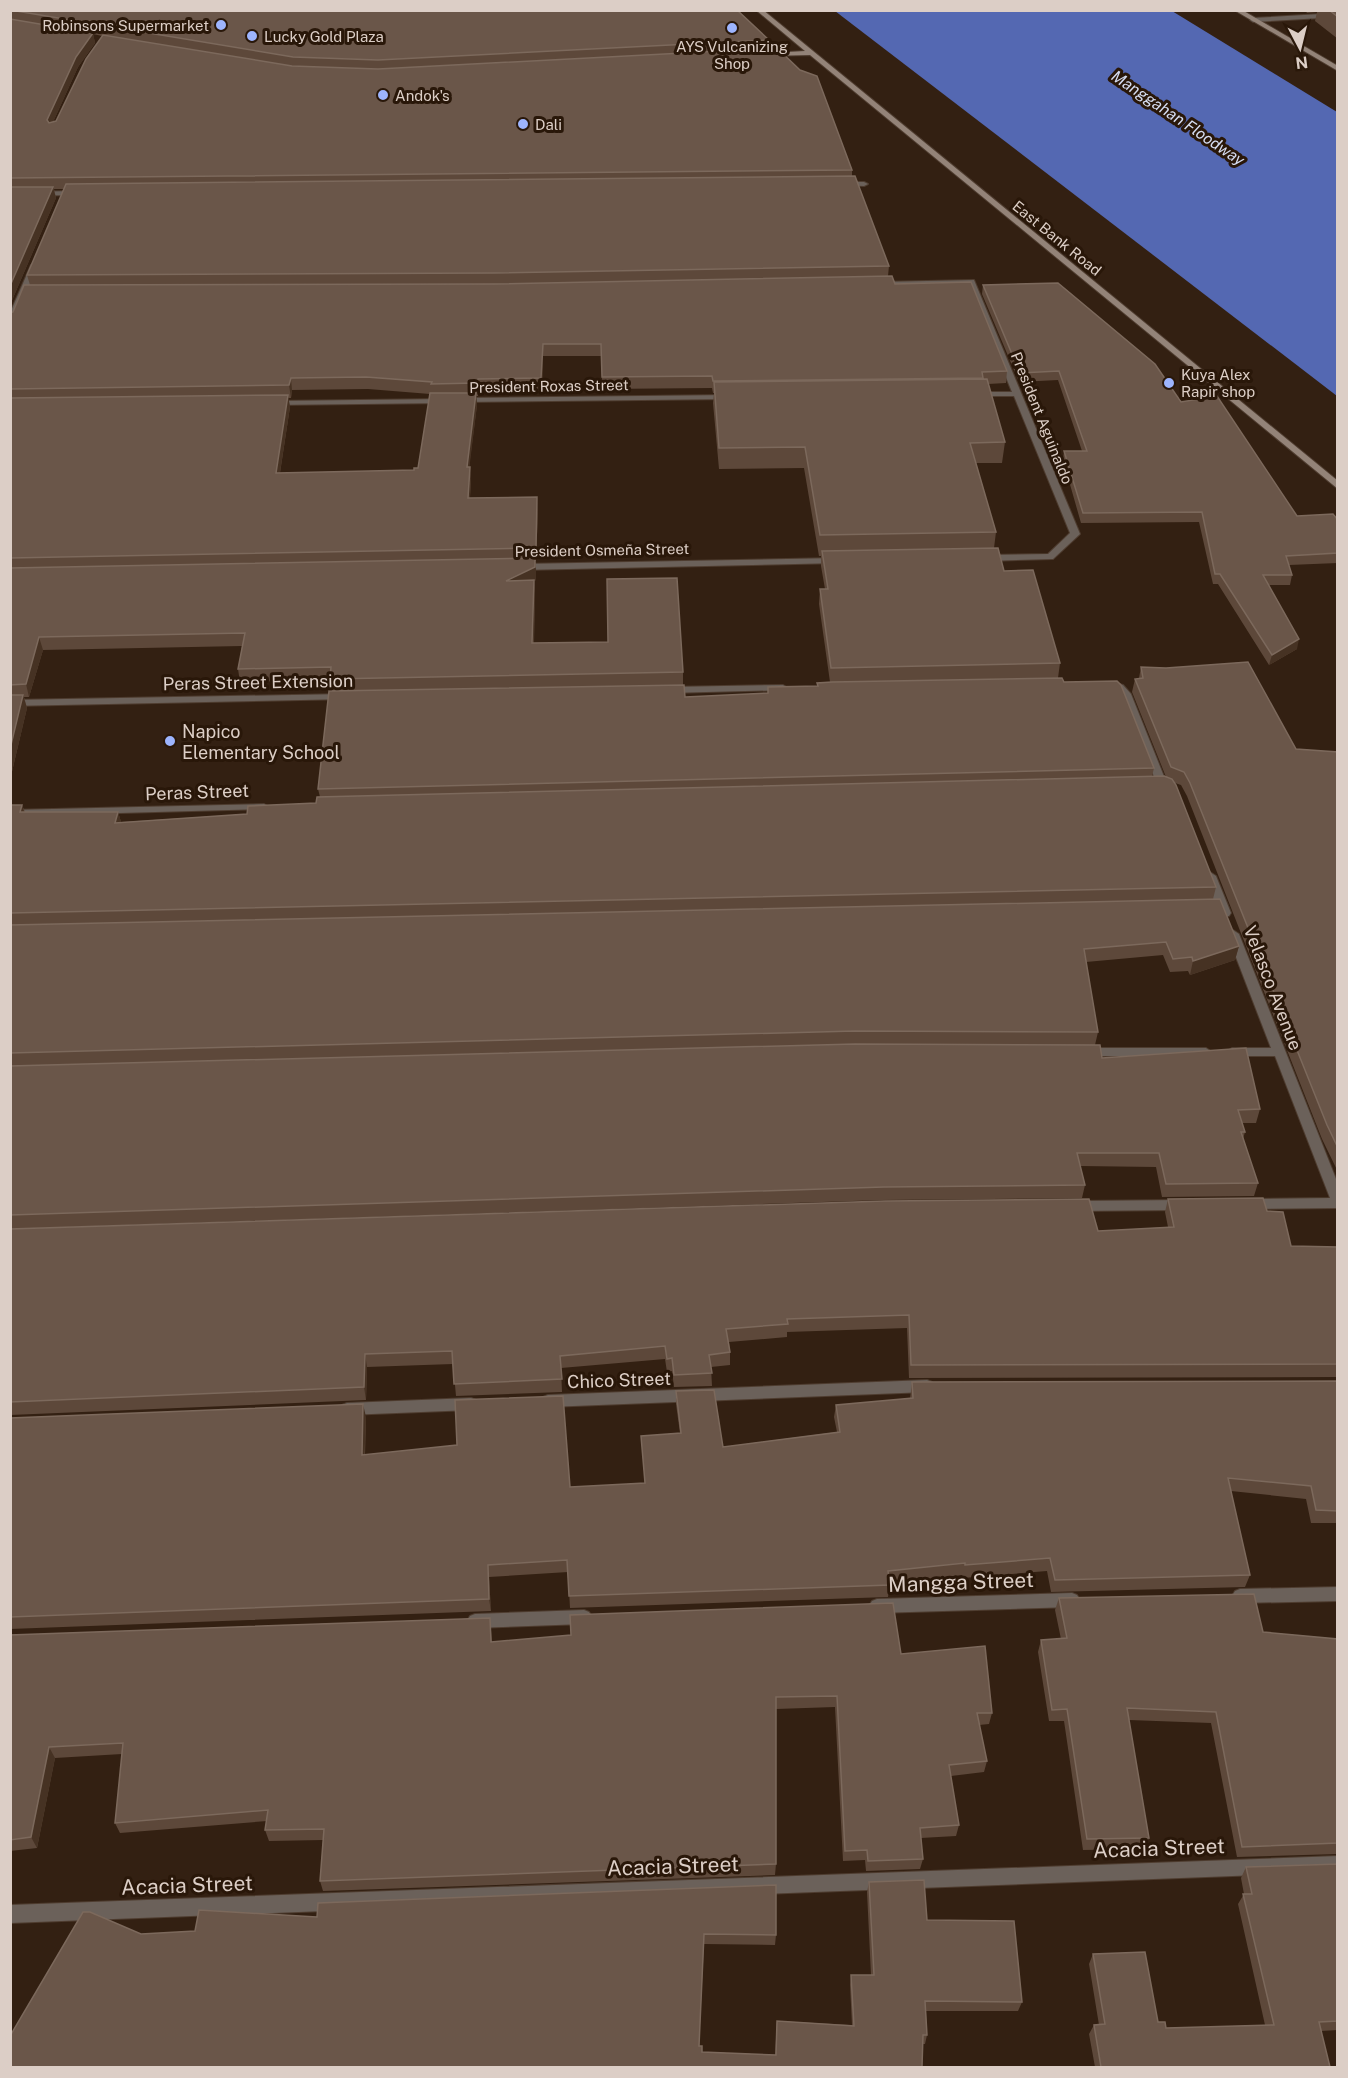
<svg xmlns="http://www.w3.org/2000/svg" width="1348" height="2078" viewBox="0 0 1348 2078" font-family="'Public Sans',sans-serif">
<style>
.water{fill:#5468b2}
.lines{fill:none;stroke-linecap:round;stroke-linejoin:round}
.street-casing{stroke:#4e3c2f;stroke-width:2}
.secondary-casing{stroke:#4e3c2f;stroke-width:2}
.street{fill:#6b615a;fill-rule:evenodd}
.secondary{fill:#938378;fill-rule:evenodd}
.wall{fill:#5d483a;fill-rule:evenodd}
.shaded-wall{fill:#463223}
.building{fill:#6a5649;stroke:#7c695c;stroke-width:1.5}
.poi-dot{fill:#9db4fd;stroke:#291709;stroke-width:2}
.labels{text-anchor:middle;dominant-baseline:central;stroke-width:6;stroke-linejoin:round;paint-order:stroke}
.far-poi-label{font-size:15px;fill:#dccec6;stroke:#291709;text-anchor:start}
.far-street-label{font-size:15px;fill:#dccec6;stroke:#291709}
.far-water-label{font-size:16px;font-style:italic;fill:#d5dcf1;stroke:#291709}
.street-label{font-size:18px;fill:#dccec6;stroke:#291709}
.poi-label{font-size:18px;fill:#dccec6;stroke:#291709;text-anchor:start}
.near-street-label{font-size:21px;fill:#dccec6;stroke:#291709}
</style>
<rect width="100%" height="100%" fill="#332012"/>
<!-- water -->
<path class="water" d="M835 11H1172L1337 112V396Z"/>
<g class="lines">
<defs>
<path id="street" d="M1338 13V17L1253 22 1250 20 1253 18Z
M843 182H864L868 184 864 186 841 185 839 184Z
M81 191 82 193 78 195 10 196V192Z
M31 265 38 267 14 323 10 325V313Z
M974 280 1080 534 1053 559 987 561 982 558 987 555 1048 554 1070 533 1014 396H975L971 394 975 392H1012L968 284 879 286 875 284 879 282Z
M729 395H732V399L462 402 458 400 462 398Z
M444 399 448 401 447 403 273 405 269 403 273 401Z
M837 558 840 559V563L522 570 517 567 522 564Z
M1112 682 1123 685 1131 694 1167 784 1166 786H1158L1157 784 1121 695 1107 685Z
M783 685 788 688 787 690 669 693 664 690 669 687Z
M345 694 350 697 349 699 10 706V700Z
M264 804 269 807 268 809 10 816V810Z
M1210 872 1216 876 1231 913 1229 916H1221L1219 913 1204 876Z
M1233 930 1239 934 1338 1184V1208L1249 1209 1244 1208 1243 1204 1244 1200 1249 1199 1330 1198 1275 1056H1232L1226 1052 1232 1048H1271L1227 934Z
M1085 1048H1206L1212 1052 1206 1056H1085L1079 1052Z
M1183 1200 1188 1201 1189 1205 1188 1209 1183 1210 1075 1211 1070 1210 1069 1206 1070 1202 1075 1201Z
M927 1380 932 1382 934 1386 932 1390 927 1392 548 1407 543 1405 541 1401 543 1397 548 1395Z
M471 1398 476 1400 478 1404 476 1408 471 1410 347 1415 342 1413 340 1409 342 1405 347 1403Z
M1338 1587V1601L1240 1603 1235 1601 1232 1596 1235 1591 1240 1589Z
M1072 1593 1077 1595 1080 1600 1077 1605 1072 1607 877 1613 872 1611 869 1606 872 1601 877 1599Z
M584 1610 589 1612 592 1617 589 1622 584 1624 475 1628 470 1626 467 1621 470 1616 475 1614Z
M1338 1856V1872L10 1923V1905Z"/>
<path id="secondary" d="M756 10H763L1338 481V489L810 55 767 56V54L769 53 805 51Z
M1234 10H1242L1338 66V71Z"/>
</defs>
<!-- street casing -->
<use href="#street" class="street-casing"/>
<!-- secondary casing -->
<use href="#secondary" class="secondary-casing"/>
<!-- street -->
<use href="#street" class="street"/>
<!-- secondary -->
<use href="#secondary" class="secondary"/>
</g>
<!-- wall -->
<path class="wall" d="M10 10 769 40 768 49 852 170V176L889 266 888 276 895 284 1007 371 1006 383 988 384 1005 442 1002 463H976L996 532 994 548 1004 571 1060 663 1058 678 1064 682 1154 768 1152 776 1166 777 1132 692 1135 679 1139 678 1141 667 1296 749 1338 752V1172L1322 1139 1187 796 1181 785 1175 783 1216 887 1213 899 1239 946 1235 960 1190 975 1188 971 1170 972 1163 955 1086 962 1098 1032 1095 1045 1102 1058 1260 1109 1256 1123H1242L1245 1132 1243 1139 1258 1183 1254 1196 1162 1197 1156 1167 1080 1166 1085 1185 1082 1198 883 1200 10 1229V805H22L25 812H118L121 822 247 814 316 803 320 797 318 789 332 691 330 680 240 682 238 669 242 646 43 650 29 697H24L27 708 10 780V313L13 312 30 285 27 275 64 189H54L56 198 10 305ZM93 34 102 36 56 121 53 122 78 67 95 43ZM543 356H602V389L712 388 713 393H714L713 403 719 469 804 468 819 556H821V566L825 589H820L819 604 830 682 817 683V686L768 687V693L685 697 683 685V672L534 643 535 593 534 581 536 580 535 561H536L538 510 470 498 471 479 469 467 477 405 476 396H478L479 391H542ZM368 389 430 394 418 468 414 470 280 473 290 407 288 398H291L292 390Z
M1305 10H1338V39L1315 21 1317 12 1307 13Z
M983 285 1181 402 1297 516 1338 520V563L1289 565 1292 575 1290 585H1269L1297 649 1269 665 1218 584H1213L1199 522 1081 523 1063 460 1064 451H1082L1058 380 1019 382 982 294Z
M1168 1199 1267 1211 1291 1246 1338 1247V1377L909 1378 907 1328 787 1332V1337L729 1342 730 1352V1365L711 1367 712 1386 674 1387 672 1371 667 1372 665 1359 561 1368 562 1392 456 1396 453 1364 367 1367 366 1400 10 1415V1229L1098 1231 1168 1227 1165 1212Z
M1338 1381V1523H1311L1306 1499 1231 1491 1250 1575 1245 1587 1051 1592 1047 1571 963 1578 962 1575 890 1583 888 1597 570 1608 568 1572 489 1577 491 1611 10 1629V1418L366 1417 365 1455 570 1487 645 1483 641 1436 680 1433 676 1404V1391L723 1447 837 1432 834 1417 836 1405 910 1399 912 1382Z
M1059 1598 1263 1632 1338 1639V1854L1237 1857 1211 1723 1129 1720 1149 1838 1144 1849 1083 1850 1064 1721H1049L1038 1652 1041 1640 1061 1639 1055 1610Z
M490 1618 492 1642 901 1654 992 1713 989 1724 979 1725 987 1761 984 1772 951 1776 959 1825 956 1836 921 1838 923 1859 920 1869 866 1871 865 1860 843 1861 835 1707 776 1709V1864L775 1875 323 1891 320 1881 323 1840 269 1841 265 1830 267 1821 120 1833 115 1823 122 1754 55 1758 37 1848 10 1851V1635Z
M1338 1864V2030L1321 2031 1330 2067H1095L1089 2034 1094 2025H1099L1089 1964 1093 1954 1158 2022 1166 2028 1265 2025 1238 1904 1244 1894 1241 1878 1246 1867Z
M869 1882 927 1920 1022 2002 1018 2011H926L927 2035 925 2044H923L922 2067H10L141 1934 195 1931 317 1917 776 1935 775 1945 704 1944 699 2046 702 2052 775 2055 777 2021 852 2025 850 1985 851 1975H871L867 1892Z"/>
<!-- shaded-wall -->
<path class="shaded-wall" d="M93 33 95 43 78 67 49 131 47 120 76 57Z
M53 187 56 198 10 305V286Z
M543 344V356L542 391 541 378Z
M291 378 292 390 291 398 289 385Z
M476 393 477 405 468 479 467 467Z
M288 395 290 407 278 485 276 473Z
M470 467 471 479 469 511 468 498Z
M537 497 538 510 536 561V548Z
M535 558 536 571V580L534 581 535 593 533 656 506 581Z
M39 637 43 650 29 697 26 684Z
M1299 639 1297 649 1269 665 1272 655Z
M23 695 27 708 10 780V749Z
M22 805 26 818 20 812Z
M118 812 122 825 115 823Z
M1239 946 1235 960 1190 975 1193 961Z
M365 1354 367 1367 366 1400 364 1387Z
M363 1404 366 1417 364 1467 362 1455Z
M488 1565 489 1577 491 1611 489 1599Z
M49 1747 55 1758 37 1848 31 1837Z"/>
<!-- building -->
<path class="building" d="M10 10H737L769 40 378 60 293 57Z
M1329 10H1338V17Z
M10 19 93 33 76 57 47 120 49 123 56 121 86 59 103 35 292 66 378 69 777 48 800 70 817 76 852 170 10 178Z
M855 176 889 266 494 273 27 275 66 184Z
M10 187H53L10 286Z
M892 276 895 284 971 282 1007 371 982 372 983 378 713 381 712 376 602 377 601 344H543L541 378 478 379 477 383 431 384 432 382 366 377 291 378 289 385 10 389V313L13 312 24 285 494 284Z
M1058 283 1155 364 1181 402 1217 396 1297 516 1333 514 1338 520V553L1286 556 1292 575H1263L1299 639 1272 655 1220 574H1215L1202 512 1083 513 1064 451H1087L1059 371 1020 373 983 285Z
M987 379 1005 442 970 443 996 532 820 535 805 447 719 448 714 382Z
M430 393H476L467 467H470L468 498 537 497 536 548 10 558V398L288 395 276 473 414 470V468H418Z
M998 548 1004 571 1033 570 1060 663 831 668 820 589H828L822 551Z
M535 558V567L506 581 534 580 532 643 608 642 607 579 677 578 683 672 330 679 331 667 238 669 245 633 39 637 26 684 10 685V568Z
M1248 662 1296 749 1338 752V1148L1327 1125 1190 783 1184 772 1171 767 1135 679 1143 678 1141 667 1166 668Z
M1062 678 1064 682 1117 681 1121 685 1154 768 318 789 329 691 684 685 685 697 768 693V687L818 686 817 683 832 682Z
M10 695H23L10 749Z
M1164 776 1172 779 1176 785 1216 887 10 913V805H22L20 812H118L115 823 247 814 248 806 316 803 317 797Z
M1220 899 1239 946 1193 961 1192 957 1173 959 1166 942 1084 949 1098 1032 855 1031 10 1053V925Z
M855 1044 1100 1045 1102 1058 1246 1048 1260 1109 1238 1110 1245 1132H1241L1258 1183 1166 1184 1159 1153H1077L1085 1185 884 1187 10 1215V1066Z
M1263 1198 1267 1211 1283 1212 1291 1246 1338 1247V1364L911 1365 909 1315 787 1319 788 1324 726 1329 730 1352 709 1355 712 1373 674 1375 672 1358 667 1359 665 1346 560 1356 562 1379 454 1384 452 1351 365 1354 364 1387 10 1402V1229L885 1201 1089 1199 1098 1231 1174 1227 1168 1199Z
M1338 1381V1511L1316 1510 1311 1486 1228 1478 1250 1575 1055 1580 1050 1558 965 1565V1563L888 1571 890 1585 569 1596 567 1560 488 1565 489 1599 10 1617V1418L363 1404 362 1455 457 1445 455 1400 563 1396 570 1487 645 1483 641 1436 681 1433 676 1391 714 1390 723 1447 840 1432 836 1405 913 1398 912 1382Z
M1254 1594 1263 1632 1338 1639V1843L1242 1847 1216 1712 1127 1708 1149 1838 1087 1839 1067 1709 1052 1710 1041 1640 1067 1638 1059 1598Z
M893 1603 901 1654 985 1646 992 1713H977L987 1761 949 1765 959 1825 920 1828 923 1859 868 1861 867 1850 845 1851 837 1696 776 1697V1864L320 1881 324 1829 265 1830 268 1810 115 1823 123 1743 49 1747 31 1837 10 1840V1635L490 1618 491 1642 571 1635 570 1615Z
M1338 1864V2021L1319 2022 1330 2067H1101L1094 2025 1105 2024 1093 1954 1145 1952 1158 2022H1165L1166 2028 1274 2025 1243 1894H1252L1246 1867Z
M924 1880 927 1920 1014 1921 1022 2002 925 2001 927 2035H923L922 2067H10V2036L83 1912H90L141 1934 195 1931 199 1910 317 1917 318 1903 776 1885V1935L704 1934 699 2046H702V2052L776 2055 777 2021 854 2026 851 1975H874L869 1882Z"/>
<!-- markers -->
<g class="poi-dot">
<circle cx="221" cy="25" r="6"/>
<circle cx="732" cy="28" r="6"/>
<circle cx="252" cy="36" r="6"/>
<circle cx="383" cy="95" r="6"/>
<circle cx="523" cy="124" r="6"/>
<circle cx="1169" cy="383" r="6"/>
<circle cx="170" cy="741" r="6"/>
</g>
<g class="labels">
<!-- far-poi labels -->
<g class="far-poi-label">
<text x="209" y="25" text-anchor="end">Robinsons Supermarket</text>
<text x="264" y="36">Lucky Gold Plaza</text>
<text x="732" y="46" text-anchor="middle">AYS Vulcanizing<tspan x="732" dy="17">Shop</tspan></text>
<text x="395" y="95">Andok's</text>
<text x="535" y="124">Dali</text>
<text x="1181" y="374">Kuya Alex<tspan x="1181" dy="17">Rapir shop</tspan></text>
</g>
<!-- far-street labels -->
<g class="far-street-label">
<text transform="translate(1057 238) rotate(39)">East Bank Road</text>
<text transform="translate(549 386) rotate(-1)">President Roxas Street</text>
<text transform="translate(1042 418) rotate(68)">President Aguinaldo</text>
<text transform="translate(602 550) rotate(-1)">President Osmeña Street</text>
</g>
<!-- far-water labels -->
<g class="far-water-label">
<text transform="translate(1178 118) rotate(34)">Manggahan Floodway</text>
</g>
<!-- street labels -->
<g class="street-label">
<text transform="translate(258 682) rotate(-1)">Peras Street Extension</text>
<text transform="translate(197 792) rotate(-2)">Peras Street</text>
<text transform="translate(1273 988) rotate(69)">Velasco Avenue</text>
<text transform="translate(619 1380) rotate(-2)">Chico Street</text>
</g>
<!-- poi labels -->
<g class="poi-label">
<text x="182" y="731">Napico<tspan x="182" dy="21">Elementary School</tspan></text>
</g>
<!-- near-street labels -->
<g class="near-street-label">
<text transform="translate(961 1582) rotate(-2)">Mangga Street</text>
<text transform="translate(1159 1848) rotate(-2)">Acacia Street</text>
<text transform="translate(673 1866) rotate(-2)">Acacia Street</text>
<text transform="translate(187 1885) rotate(-2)">Acacia Street</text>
</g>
</g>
<!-- border -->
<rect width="1348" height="2078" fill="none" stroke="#dccec6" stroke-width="24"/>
<!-- north arrow -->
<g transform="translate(1300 48) rotate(173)" stroke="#291709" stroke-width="4.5" paint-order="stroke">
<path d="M0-4.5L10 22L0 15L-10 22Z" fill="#dccec6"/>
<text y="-9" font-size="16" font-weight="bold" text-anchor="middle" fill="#dccec6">N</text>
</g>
</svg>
